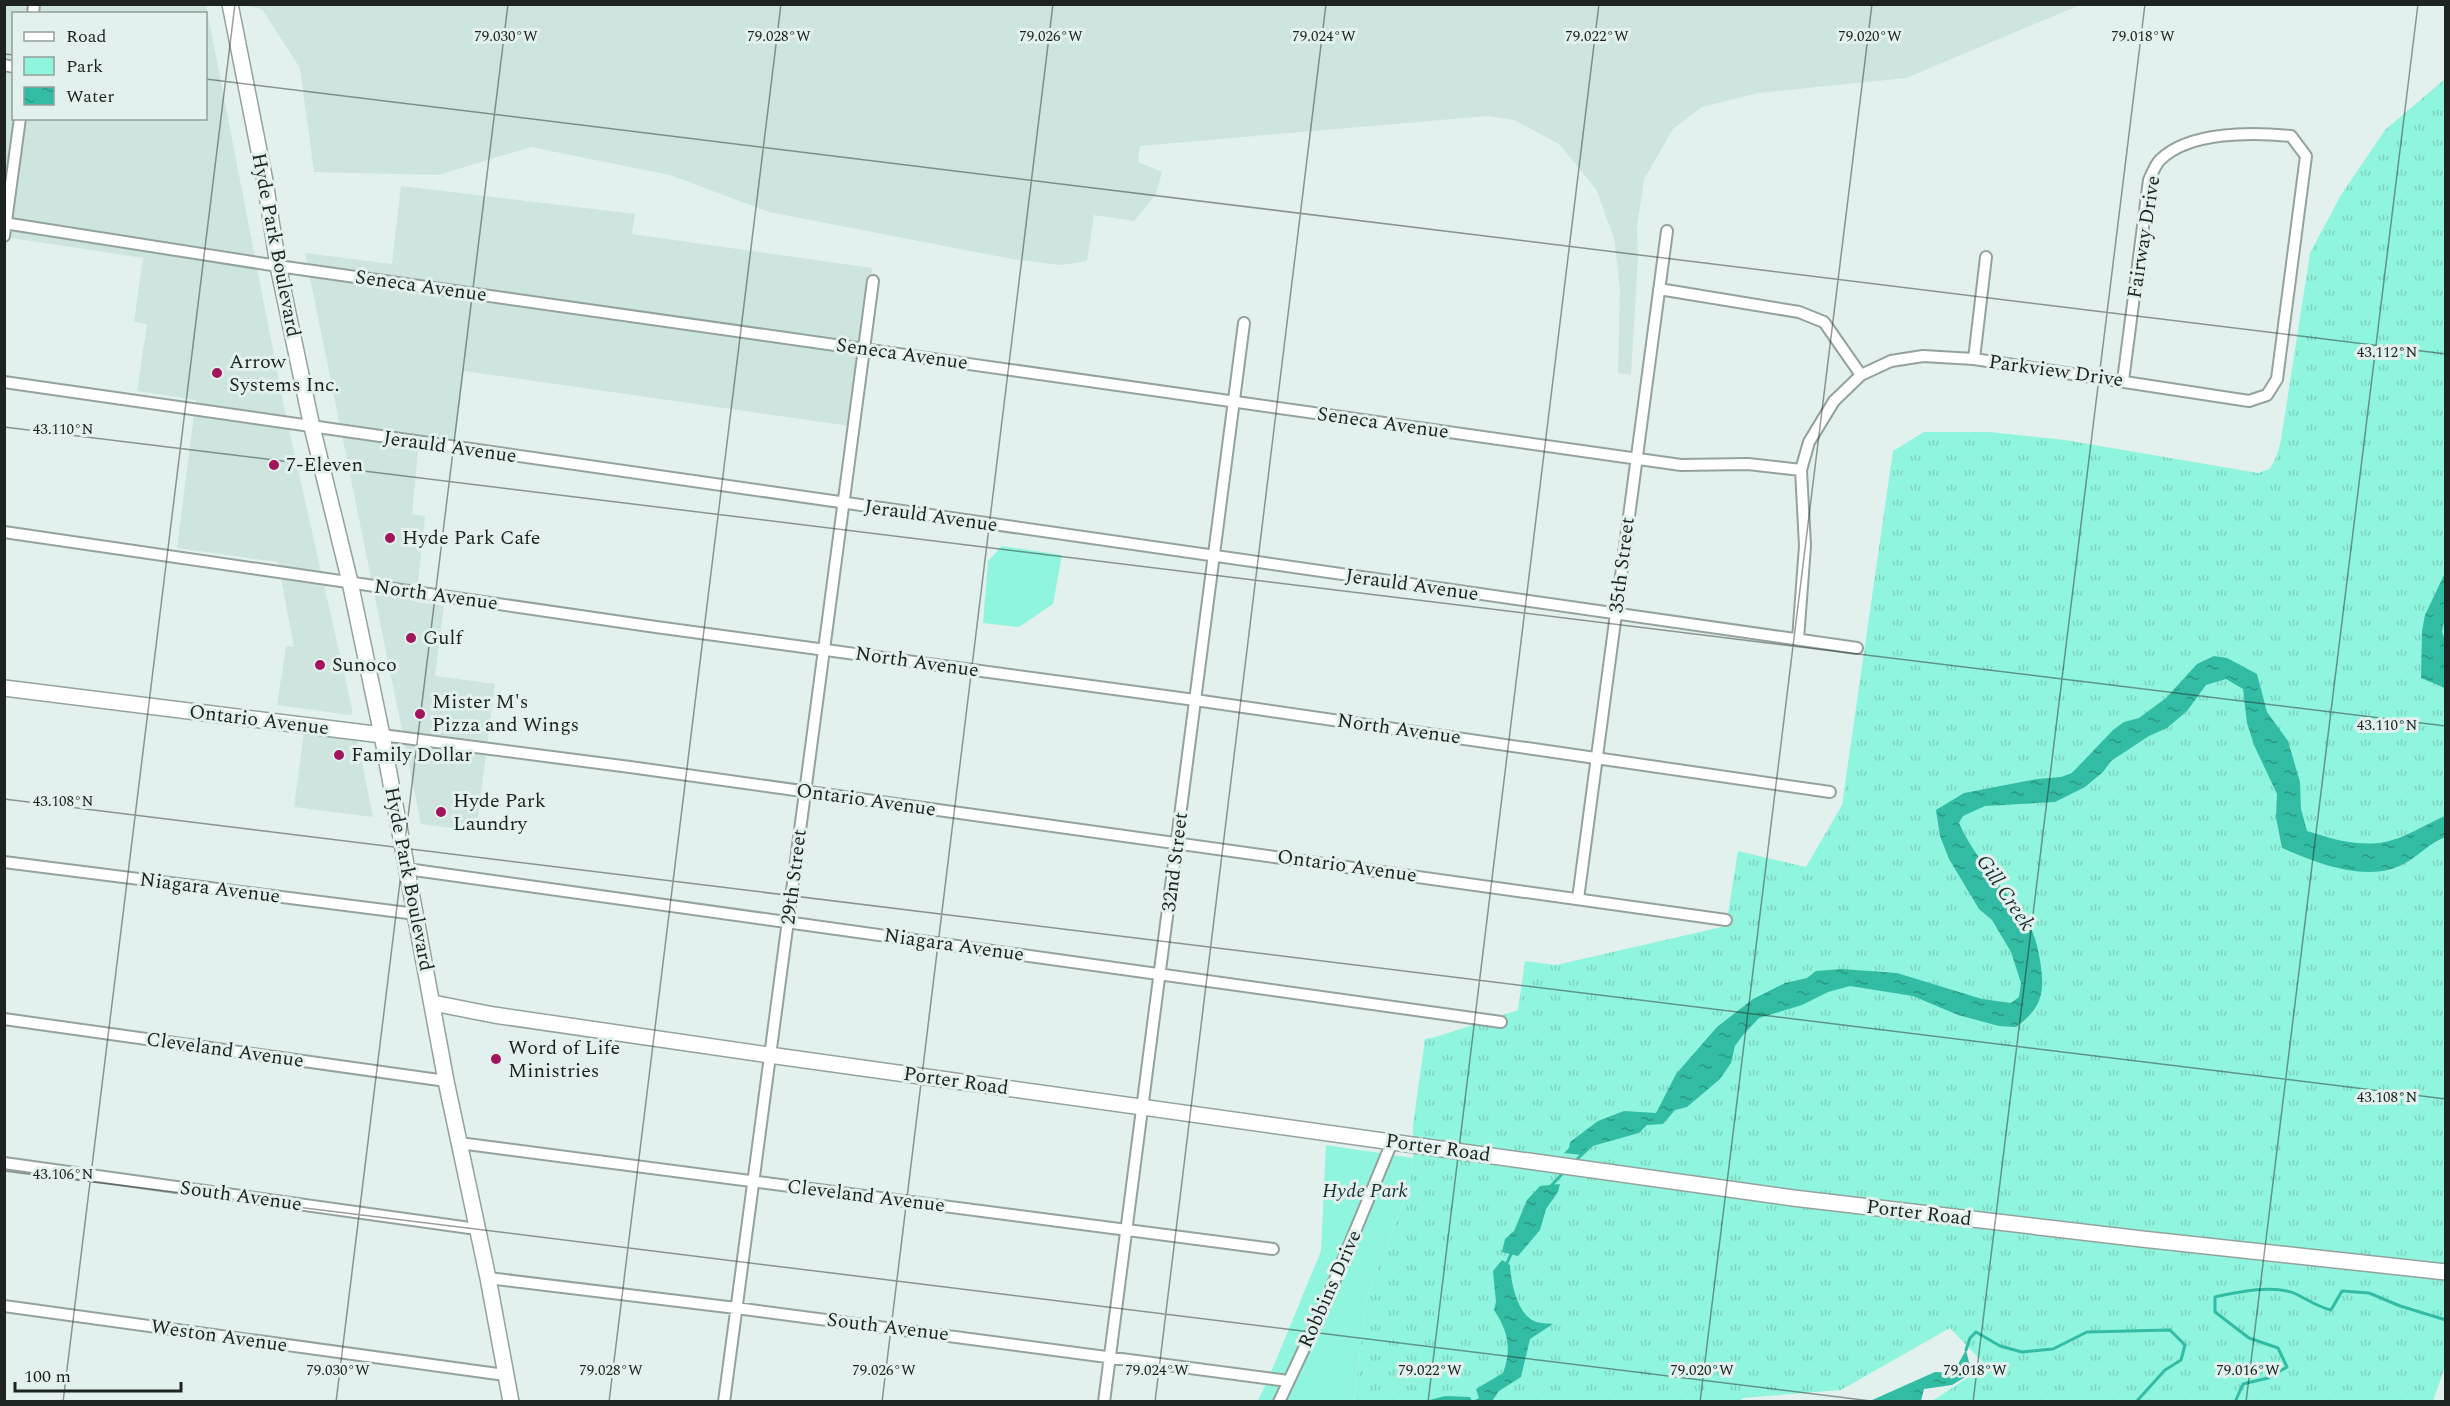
<svg xmlns="http://www.w3.org/2000/svg" width="2450" height="1406" viewBox="0 0 2450 1406" font-family="Spectral,serif">
<style>
.built{fill:#cde5de;fill-rule:evenodd}
.grass{fill:url(#grass-tufts)}
.green{fill:#90f5de}
.water{fill:url(#water-ripples)}
.lines{fill:none;stroke-linecap:round;stroke-linejoin:round}
.stream{stroke:#32bca3;stroke-width:3}
.street-casing{stroke:#94a29e;stroke-width:14}
.secondary-casing{stroke:#94a29e;stroke-width:18}
.street{stroke:#fff;stroke-width:10}
.secondary{stroke:#fff;stroke-width:15}
.ticks{fill:none;stroke:#1d2321;stroke-width:1.5;stroke-opacity:0.45}
.poi-dot{fill:#a2155c;stroke:#e2f1ed;stroke-width:2}
.labels{text-anchor:middle;dominant-baseline:central;stroke-width:6;stroke-linejoin:round;paint-order:stroke}
.street-label{font-size:20px;fill:#1d2321;stroke:#e2f1ed}
.poi-label{font-size:20px;fill:#1d2321;stroke:#e2f1ed;text-anchor:start}
.park-label{font-size:20px;font-style:italic;fill:#1b312c;stroke:#e2f1ed}
.water-label{font-size:21px;font-style:italic;fill:#1a302b;stroke:#e2f1ed}
.ticks-label{font-size:15px;text-anchor:middle;fill:#1d2321;stroke:#e2f1ed;stroke-width:6;stroke-linejoin:round;paint-order:stroke}
</style>
<defs>
<pattern id="grass-tufts" width="24" height="20" patternUnits="userSpaceOnUse" patternTransform="scale(1.5)"><rect width="24" height="20" fill="#90f5de"/><path d="M3 7l-1-3M5 7V3M7 7l1-3M15 17l-1-3M17 17v-4M19 17l1-3" fill="none" stroke="#7cd2be"/></pattern>
<pattern id="water-ripples" width="26" height="14" patternUnits="userSpaceOnUse" patternTransform="scale(1.5)"><rect width="26" height="14" fill="#32bca3"/><path d="M2 4q2-2 4 0t4 0M15 11q2-2 4 0t4 0" fill="none" stroke="#2a9884"/></pattern>
</defs>
<rect width="100%" height="100%" fill="#e2f1ed"/>
<!-- built -->
<path class="built" d="M4 5H206L285 412 353 713 350 715 277 705 286 646 294 647 278 562 177 548 196 400 137 391 147 324 134 322 143 258 5 237ZM14 14H206V118H14Z
M241 5H2080L1906 78 1758 93 1702 107 1673 129 1644 179 1637 227 1638 258 1631 375 1618 373 1620 290 1614 238 1596 189 1559 144 1514 120 1487 116 1140 146 1138 162 1162 172 1156 194 1134 221 1094 215 1087 261 1061 265 1012 259 769 212 670 175 531 147 438 175 314 172 300 68 262 9Z
M401 186 635 214 632 234 872 268 850 426 464 371 453 456 418 452 412 514 425 516 416 602 444 606 435 676 495 684 476 831 421 824 305 253 392 264Z
M304 731 357 738 373 817 294 807Z"/>
<!-- grass -->
<path class="grass" d="M2445 79 2446 1364 2433 1401H1932L1986 1366 1950 1328 1841 1390 1742 1398 1741 1402H1354L1366 1300 1409 1188 1413 1158V1125L1425 1039 1436 1037 1518 1010 1525 961 1556 965 1726 926 1738 851 1806 867 1842 805 1893 451 1924 432H1989L2065 440 2258 473 2270 469 2277 455 2281 440 2310 253 2341 195 2385 130Z"/>
<!-- green -->
<path class="green" d="M1002 546 1062 555 1053 604 1019 627 983 623 988 561Z
M1326 1145 1413 1158 1409 1188 1366 1300 1354 1401 1257 1402 1267 1382 1321 1251Z"/>
<!-- water -->
<path class="water" d="M2445 573V617L2442 632 2445 640V688L2421 678 2422 631 2425 615Z
M2214 656 2227 658 2257 674 2267 712 2288 741 2300 782 2301 809 2307 831C2332 839 2358 847 2385 842 2405 838 2426 824 2445 816V837C2427 845 2422 853 2407 862 2370 885 2317 863 2282 848L2276 817 2277 794 2254 745 2247 723 2243 689 2226 679 2206 685 2187 711 2167 728 2149 736 2111 761 2103 772 2085 787 2055 802 1985 806 1963 816 1959 823C1977 863 2009 892 2031 929 2036 938 2038 950 2040 960 2045 992 2043 1007 2016 1027L1999 1026 1958 1015 1913 996 1850 986 1828 992 1802 1005 1759 1018 1743 1035 1735 1046 1731 1063 1720 1079 1687 1107 1675 1110 1663 1124 1647 1125 1639 1133 1589 1147 1582 1155 1564 1153 1569 1148 1570 1142 1598 1121 1624 1111 1656 1113 1676 1074 1717 1027 1753 999 1785 983 1807 978 1816 971 1842 969 1897 973 1982 999 2011 1003 2019 997 2021 983 2011 952 1992 920 1979 909 1949 859 1940 836 1936 810 1964 793 2037 779 2061 777 2072 773 2113 730 2124 722 2139 718 2166 698 2197 664Z
M1560 1184 1558 1192 1546 1209 1540 1230 1518 1256 1502 1252 1505 1239 1514 1231 1527 1200 1540 1186Z
M1502 1260 1510 1265C1511 1283 1517 1313 1534 1321 1540 1324 1547 1323 1553 1324L1530 1339 1521 1377 1499 1391 1492 1401H1480L1476 1389 1503 1373C1512 1349 1508 1331 1494 1310L1496 1302 1493 1271Z
M1966 1350 1970 1366 1967 1376 1952 1385 1924 1389 1921 1401H1870L1935 1372 1953 1373Z
M1445 1396 1470 1397 1472 1401H1426Z"/>
<g class="lines">
<!-- stream -->
<path class="stream" d="M1575 1161 1592 1145
M1550 1187 1564 1172
M1506 1265 1512 1252
M1966 1350 1970 1338 1976 1332 2000 1346 2022 1352 2053 1349 2087 1332 2170 1330 2185 1345 2181 1360 2165 1370 2136 1402
M1474 1402 1481 1399
M2235 1402 2243 1384 2268 1378 2287 1367 2278 1348 2249 1338 2215 1312V1297C2238 1292 2274 1284 2296 1294 2308 1300 2318 1307 2331 1310L2342 1291 2369 1293 2400 1306 2446 1320"/>
<defs>
<path id="street" d="M33 14 34 4
M4 65 14 67
M4 223 278 266 1681 465 1748 464 1801 470
M4 236 20 118
M1659 289 1799 312 1824 322 1861 375
M1974 359 1986 257
M4 382 1857 648
M4 532 656 627 1195 700 1830 792
M1798 639 1805 546 1801 470 1809 442 1834 401 1861 375 1891 361 1923 356 1974 359 2249 401 2267 395 2277 379 2306 156 2291 136C2253 132 2189 131 2160 160 2155 165 2152 174 2149 180L2123 381
M382 735 630 767 1726 920
M4 862 416 914
M407 869 1501 1022
M1578 899 1667 231
M4 1019 446 1081
M459 1143 1273 1249
M4 1163 477 1229
M488 1278 736 1308 1288 1381
M4 1306 505 1375
M724 1402 873 281
M1104 1402 1244 323
M1279 1402 1324 1306 1392 1142"/>
<path id="secondary" d="M230 4 265 181 278 266 312 427 350 582 382 735 446 1081 488 1278 511 1402
M4 688 382 735
M433 1003 494 1015 769 1055 1793 1198 2142 1239 2446 1272"/>
</defs>
<!-- street casing -->
<use href="#street" class="street-casing"/>
<!-- secondary casing -->
<use href="#secondary" class="secondary-casing"/>
<!-- street -->
<use href="#street" class="street"/>
<!-- secondary -->
<use href="#secondary" class="secondary"/>
</g>
<!-- ticks -->
<path class="ticks" d="M4 54 14 55M206 79 2446 354M4 427 2446 726M4 799 2446 1099M4 1171 1879 1402M63 1402 235 4M336 1402 508 4M609 1402 781 4M882 1402 1053 4M1155 1402 1326 4M1428 1402 1599 4M1700 1402 1872 4M1973 1402 2145 4M2246 1402 2418 4"/>
<!-- markers -->
<g class="poi-dot">
<circle cx="217" cy="373" r="6"/>
<circle cx="274" cy="465" r="6"/>
<circle cx="390" cy="538" r="6"/>
<circle cx="411" cy="638" r="6"/>
<circle cx="320" cy="665" r="6"/>
<circle cx="420" cy="714" r="6"/>
<circle cx="339" cy="755" r="6"/>
<circle cx="441" cy="812" r="6"/>
<circle cx="496" cy="1059" r="6"/>
</g>
<g class="labels">
<!-- street labels -->
<g class="street-label">
<text transform="translate(2144 237) rotate(-81)">Fairway Drive</text>
<text transform="translate(276 245) rotate(79)">Hyde Park Boulevard</text>
<text transform="translate(421 286) rotate(8)">Seneca Avenue</text>
<text transform="translate(902 354) rotate(8)">Seneca Avenue</text>
<text transform="translate(2056 371) rotate(8)">Parkview Drive</text>
<text transform="translate(1383 423) rotate(8)">Seneca Avenue</text>
<text transform="translate(450 447) rotate(8)">Jerauld Avenue</text>
<text transform="translate(931 516) rotate(8)">Jerauld Avenue</text>
<text transform="translate(1622 565) rotate(-83)">35th Street</text>
<text transform="translate(1412 585) rotate(8)">Jerauld Avenue</text>
<text transform="translate(436 595) rotate(8)">North Avenue</text>
<text transform="translate(917 662) rotate(8)">North Avenue</text>
<text transform="translate(259 720) rotate(7)">Ontario Avenue</text>
<text transform="translate(1399 729) rotate(8)">North Avenue</text>
<text transform="translate(866 800) rotate(8)">Ontario Avenue</text>
<text transform="translate(1175 862) rotate(-83)">32nd Street</text>
<text transform="translate(1347 866) rotate(8)">Ontario Avenue</text>
<text transform="translate(794 877) rotate(-83)">29th Street</text>
<text transform="translate(409 879) rotate(79)">Hyde Park Boulevard</text>
<text transform="translate(210 888) rotate(7)">Niagara Avenue</text>
<text transform="translate(954 945) rotate(8)">Niagara Avenue</text>
<text transform="translate(225 1050) rotate(8)">Cleveland Avenue</text>
<text transform="translate(956 1081) rotate(8)">Porter Road</text>
<text transform="translate(1438 1148) rotate(8)">Porter Road</text>
<text transform="translate(241 1196) rotate(8)">South Avenue</text>
<text transform="translate(866 1196) rotate(7)">Cleveland Avenue</text>
<text transform="translate(1919 1213) rotate(7)">Porter Road</text>
<text transform="translate(1330 1289) rotate(-66)">Robbins Drive</text>
<text transform="translate(888 1327) rotate(7)">South Avenue</text>
<text transform="translate(219 1336) rotate(8)">Weston Avenue</text>
</g>
<!-- poi labels -->
<g class="poi-label">
<text x="229" y="362">Arrow<tspan x="229" dy="23">Systems Inc.</tspan></text>
<text x="286" y="465">7-Eleven</text>
<text x="402" y="538">Hyde Park Cafe</text>
<text x="423" y="638">Gulf</text>
<text x="332" y="665">Sunoco</text>
<text x="432" y="702">Mister M's<tspan x="432" dy="23">Pizza and Wings</tspan></text>
<text x="351" y="755">Family Dollar</text>
<text x="453" y="801">Hyde Park<tspan x="453" dy="23">Laundry</tspan></text>
<text x="508" y="1048">Word of Life<tspan x="508" dy="23">Ministries</tspan></text>
</g>
<!-- park labels -->
<g class="park-label">
<text x="1365" y="1191">Hyde Park</text>
</g>
<!-- water labels -->
<g class="water-label">
<text transform="translate(2005 893) rotate(56)">Gill Creek</text>
</g>
</g>
<g class="ticks-label">
<text x="506" y="41">79.030°W</text>
<text x="779" y="41">79.028°W</text>
<text x="1051" y="41">79.026°W</text>
<text x="1324" y="41">79.024°W</text>
<text x="1597" y="41">79.022°W</text>
<text x="1870" y="41">79.020°W</text>
<text x="2143" y="41">79.018°W</text>
<text x="2387" y="357">43.112°N</text>
<text x="63" y="434">43.110°N</text>
<text x="2387" y="730">43.110°N</text>
<text x="63" y="806">43.108°N</text>
<text x="2387" y="1102">43.108°N</text>
<text x="63" y="1179">43.106°N</text>
<text x="338" y="1375">79.030°W</text>
<text x="611" y="1375">79.028°W</text>
<text x="884" y="1375">79.026°W</text>
<text x="1157" y="1375">79.024°W</text>
<text x="1430" y="1375">79.022°W</text>
<text x="1702" y="1375">79.020°W</text>
<text x="1975" y="1375">79.018°W</text>
<text x="2248" y="1375">79.016°W</text>
</g>
<!-- border -->
<rect width="2450" height="1406" fill="none" stroke="#1d2321" stroke-width="12"/>
<!-- legend -->
<rect x="12" y="12" width="195" height="108" fill="#e2f1ed" stroke="#939f9b" stroke-width="1.5"/>
<rect x="24" y="32" width="30" height="9" fill="#ffffff" stroke="#939f9b" stroke-width="1.5"/>
<text x="66" y="42" font-size="18" fill="#1d2321">Road</text>
<rect x="24" y="57" width="30" height="18" fill="#90f5de" stroke="#939f9b" stroke-width="1.5"/>
<text x="66" y="72" font-size="18" fill="#1d2321">Park</text>
<rect x="24" y="87" width="30" height="18" fill="url(#water-ripples)" stroke="#939f9b" stroke-width="1.5"/>
<text x="66" y="102" font-size="18" fill="#1d2321">Water</text>
<!-- scale -->
<path d="M15 1382v9h166v-9" fill="none" stroke="#1d2321" stroke-width="3"/>
<text x="24" y="1382" font-size="18" fill="#1d2321" stroke="#e2f1ed" stroke-width="4.5" paint-order="stroke">100 m</text>
</svg>
